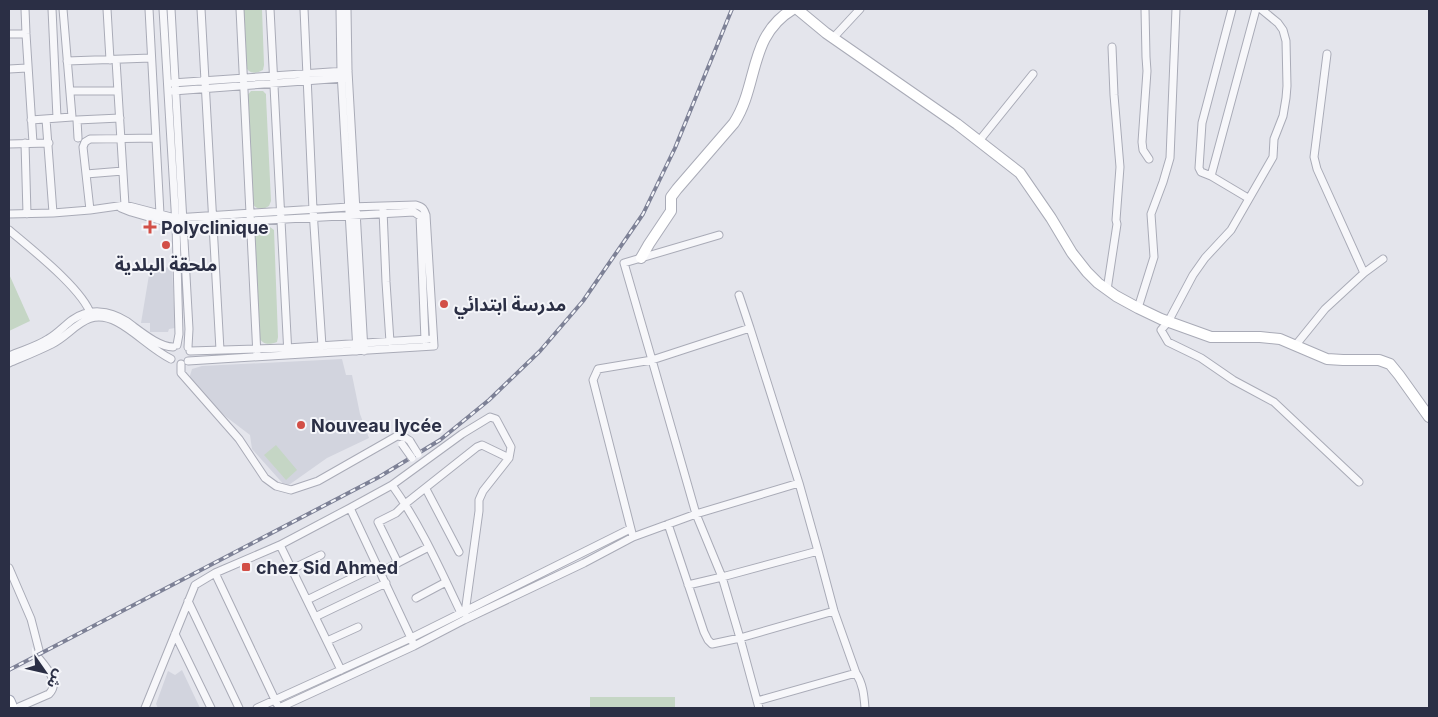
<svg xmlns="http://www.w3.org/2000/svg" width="1438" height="717" viewBox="0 0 1438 717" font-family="Inter,'Noto Sans Arabic',sans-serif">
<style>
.built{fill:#d2d4de}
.green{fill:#c5d6c5}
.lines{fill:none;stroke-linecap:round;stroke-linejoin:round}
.street-casing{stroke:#a9abb7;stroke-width:9}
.secondary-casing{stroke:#a9abb7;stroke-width:12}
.primary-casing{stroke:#a3a7b8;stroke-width:13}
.street{stroke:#f7f7fa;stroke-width:7}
.secondary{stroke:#fff;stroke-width:10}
.primary{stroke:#fff;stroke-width:11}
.rail-casing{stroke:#7d8196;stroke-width:4}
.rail{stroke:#f4f5f9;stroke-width:2;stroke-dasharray:5.5;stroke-linecap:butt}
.street-bridge-casing{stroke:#a9abb7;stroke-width:9;stroke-linecap:butt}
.street-bridge{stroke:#f7f7fa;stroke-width:7}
.poi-dot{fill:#d24f47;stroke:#f4f5f9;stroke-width:2}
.labels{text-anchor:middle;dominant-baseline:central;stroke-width:4;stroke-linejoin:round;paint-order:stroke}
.poi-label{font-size:18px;font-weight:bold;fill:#2b2f45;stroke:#f4f5f9;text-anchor:start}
</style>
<rect width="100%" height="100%" fill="#e4e5ec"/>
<!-- built -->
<path class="built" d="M172 267 175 328 169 329 168 332H150V323H141L150 269Z
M342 359 346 375H352L360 414 369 438 327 458 286 487 252 449 250 435 225 416 189 379 192 369 202 366Z
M182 670 200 708H158L156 704 168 671 175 675Z"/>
<!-- green -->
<path class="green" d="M243 9H262L264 65 263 70C256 74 248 74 246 66Z
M251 91H263L266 94V97L271 201 269 206C263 210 254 210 252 201L246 97Z
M258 227H270L274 230 278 337 277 342C270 345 262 345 259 337L254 232Z
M9 274 30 321 9 331Z
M276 445 297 470 286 480 264 455Z
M590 697H675V708H590Z"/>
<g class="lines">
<defs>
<path id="street" d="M25 9 26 34 33 143
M52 9 57 118
M107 9 110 60
M149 9 160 214
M163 9 176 225 179 334 177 345
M171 9 189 329 188 347
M201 9 220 350
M240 9 257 356
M270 9 288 355
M304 9 313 210 322 346
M340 9 341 72 357 351
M347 9 348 71 364 351
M1145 9 1146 57 1147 71 1142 142 1143 150 1149 159
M1232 9 1202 123 1199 168 1201 172 1211 176 1248 198
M1261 9 1278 23 1283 30 1286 41 1287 86 1286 98 1283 116 1274 139 1273 157 1231 230 1205 258 1193 275 1168 322 1161 330 1168 342 1201 358 1233 380 1274 402 1359 482
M9 34H26
M834 37 860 9
M1327 54 1314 157 1317 169 1364 273
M116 60 125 205
M67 61 151 58
M9 69 27 68
M172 83 345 71
M70 91H118
M173 91 344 78
M46 119 53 213
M31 120 72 117 63 9
M78 138 77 120 120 118
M156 138 90 139 85 142 83 147 90 210 125 205 175 218 349 207 416 205C423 207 424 209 426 215L434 346 188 361
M979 141 1033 74
M25 143 27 214
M9 144 49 143
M86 174 123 171
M1211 176 1256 9
M121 208 131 212 176 225 414 212 420 216 425 340
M383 210 386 282 390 342
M9 214 53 213 90 210
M9 230C30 248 83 289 91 315
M719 235 624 263 652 360 750 328 799 483
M1107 290 1117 224 1116 220 1120 167 1114 95 1112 47
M739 295 750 328
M1138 308 1154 257 1151 214 1163 182 1170 158 1176 9
M1295 346 1325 309 1364 273 1383 259
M190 351 287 348 428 339
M9 356C22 350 36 347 48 339 57 334 64 326 72 320 89 308 109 310 126 321 139 330 158 347 173 347
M9 363C23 357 38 351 52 344 74 333 86 306 117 322 136 332 151 349 171 359
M181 364V373L239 439 265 478 276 486 291 490 318 481 397 436 404 437 410 441
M799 483 818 551 722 577 696 514Z
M392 485 462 434 490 417 496 419 511 447 509 458 483 491 479 500V511L465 613
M426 489 459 552
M350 508 392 485C420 524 440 569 461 613
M668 524 704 632 708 640 712 644 740 638 834 611
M280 545 341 670
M398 563 378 522 396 513 405 504 477 447 482 445 509 458
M9 568 31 619 39 650 37 656C45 666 61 682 49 694L19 707
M292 569 321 555
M380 572 429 547
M215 573 277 704
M688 585 722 577 740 638 759 708
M416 598 446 582
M307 600 377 566
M188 601 239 708
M315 617 386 583
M175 634 211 708
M327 641 358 627
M856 673C863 684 864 695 865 708
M757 701 856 673 834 611 818 551
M145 708 195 585 215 573 280 545 350 508 411 638 414 646
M257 708 411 638 630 529
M279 708 414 646 464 620 584 563 633 537 696 514 652 360 598 369 593 380 633 537"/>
<path id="secondary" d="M797 9 826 33 957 124 1020 173 1051 218 1072 253 1087 272 1098 283 1116 296 1138 308 1161 319 1211 337H1260L1280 339 1327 359 1343 360H1379L1390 364 1399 375 1429 417
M641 258 649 244 671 211V197L677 189 734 123C759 84 748 36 793 9"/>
<path id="primary" d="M9 701 12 708"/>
</defs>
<!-- street casing -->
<use href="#street" class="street-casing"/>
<!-- secondary casing -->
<use href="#secondary" class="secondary-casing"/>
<!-- primary casing -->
<use href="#primary" class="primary-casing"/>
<!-- street -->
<use href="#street" class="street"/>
<!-- secondary -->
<use href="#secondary" class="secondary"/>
<!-- primary -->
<use href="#primary" class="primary"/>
<defs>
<path id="rail" d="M9 670 379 477 440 440 489 400 540 351 583 301 643 214 675 148 732 9"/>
</defs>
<!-- rail casing -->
<use href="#rail" class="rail-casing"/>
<!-- rail -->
<use href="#rail" class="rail"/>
<defs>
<path id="street-bridge" d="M410 441 418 454
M402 444 412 458"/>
</defs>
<!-- street-bridge casing -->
<use href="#street-bridge" class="street-bridge-casing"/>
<!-- street-bridge -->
<use href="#street-bridge" class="street-bridge"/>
</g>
<!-- markers -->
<g class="poi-dot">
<path d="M147.5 219.5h5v5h5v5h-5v5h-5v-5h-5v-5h5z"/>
<circle cx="166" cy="245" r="5"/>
<circle cx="444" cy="304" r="5"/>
<circle cx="301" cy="425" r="5"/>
<rect x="241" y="562" width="10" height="10" rx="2.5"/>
</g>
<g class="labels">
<!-- poi labels -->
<g class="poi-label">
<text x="161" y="227">Polyclinique</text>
<text x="166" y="264" text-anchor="middle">ملحقة البلدية</text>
<text x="454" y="304">مدرسة ابتدائي</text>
<text x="311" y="425">Nouveau lycée</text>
<text x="256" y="567">chez Sid Ahmed</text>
</g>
</g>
<!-- border -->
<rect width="1438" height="717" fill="none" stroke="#2b2f45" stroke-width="20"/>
<!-- north arrow -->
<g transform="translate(45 672) rotate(124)" stroke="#f4f5f9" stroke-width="4" paint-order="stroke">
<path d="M0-4L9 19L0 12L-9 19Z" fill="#2b2f45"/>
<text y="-8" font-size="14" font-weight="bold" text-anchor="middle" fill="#2b2f45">ش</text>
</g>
</svg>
